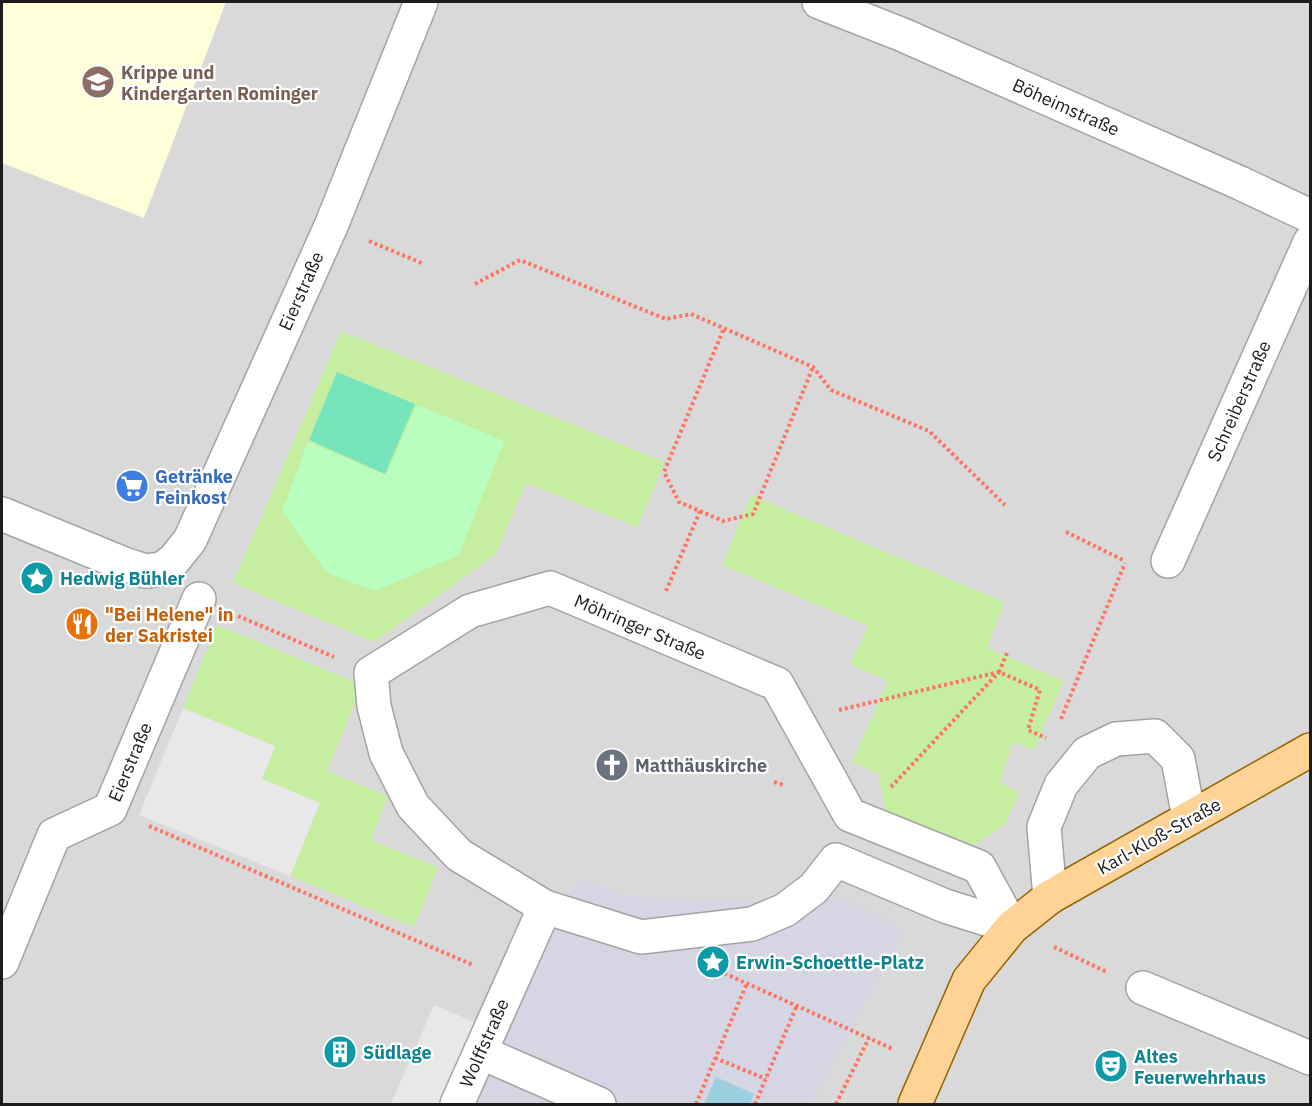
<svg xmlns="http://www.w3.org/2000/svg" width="1312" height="1106" viewBox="0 0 1312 1106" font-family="'IBM Plex Sans',sans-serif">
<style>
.residential{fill:#dad9d9}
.education{fill:#feffd9}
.grass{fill:#c6eea1}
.park{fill:#b8febf}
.pitch{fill:#77e5bc}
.parking{fill:#e8e8e8}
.plaza{fill:#d5d5e4}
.water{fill:#9cd0e1}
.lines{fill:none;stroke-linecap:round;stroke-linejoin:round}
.minor-casing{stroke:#a3a3a3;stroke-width:36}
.major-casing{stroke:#946500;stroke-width:36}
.path{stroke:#ff7461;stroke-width:4;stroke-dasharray:3 3;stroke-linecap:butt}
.minor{stroke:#fff;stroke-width:33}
.major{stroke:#ffd395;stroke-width:33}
.labels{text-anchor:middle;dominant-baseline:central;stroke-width:4.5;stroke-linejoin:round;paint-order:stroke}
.education-label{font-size:18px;font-weight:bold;fill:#785e54;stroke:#fff;text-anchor:start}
.street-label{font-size:18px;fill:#1c1c1c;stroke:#fff}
.shop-label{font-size:18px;font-weight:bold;fill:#366cbe;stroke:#fff;text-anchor:start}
.culture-label{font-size:18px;font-weight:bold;fill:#0d838f;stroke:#fff;text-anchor:start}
.food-label{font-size:18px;font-weight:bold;fill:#c56008;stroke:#fff;text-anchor:start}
.worship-label{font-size:18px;font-weight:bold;fill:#5b616d;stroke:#fff;text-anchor:start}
</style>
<rect width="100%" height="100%" fill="#efeae0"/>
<!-- residential -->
<path class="residential" d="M2 2H1310V1104H2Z"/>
<!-- education -->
<path class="education" d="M2 2H226L144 218 2 163Z"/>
<!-- grass -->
<path class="grass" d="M341 331 665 462 637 527 526 483 496 554 374 642 233 583Z
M751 495 1004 602 987 648 1064 681 1034 750 1013 742 1000 782 1019 793 1006 823 974 845 885 810 878 774 852 762 888 681 850 664 868 626 722 565Z
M217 625 362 685 327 771 388 796 371 840 438 867 414 927 290 876 319 803 262 779 275 746 183 708Z"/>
<!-- park -->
<path class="park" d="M417 405 504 441 459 555 375 591 327 573 282 511 308 442 386 475Z"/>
<!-- pitch -->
<path class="pitch" d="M337 372 415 404 385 474 309 440Z"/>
<!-- parking -->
<path class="parking" d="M183 708 275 746 262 779 320 803 290 876 139 815Z
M434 1005 505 1035 474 1104H391Z"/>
<!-- plaza -->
<path class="plaza" d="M578 878 624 895 729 902 847 899 904 929 811 1104H474Z"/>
<!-- water -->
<path class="water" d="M716 1077 754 1094 750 1104H704Z"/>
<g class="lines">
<defs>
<path id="minor" d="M819 2 903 35 1240 183 1310 216
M2 514 124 564 145 571 162 569 174 560 190 540 331 226 421 2
M1168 561 1310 242
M550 588 777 684 850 815 979 867 1012 927 945 906 836 860 814 888 785 910 752 924 641 937 545 907 459 855 413 806 386 753 374 706 371 673 470 611Z
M1050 897 1044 827 1061 785 1087 753 1116 739 1155 736 1178 759 1189 818
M2 962 54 835 110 809 199 599
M1143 988 1310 1058
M480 1052 599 1104
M457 1104 545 907"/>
<path id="major" d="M915 1104 969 980 1012 927 1050 897 1310 750"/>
</defs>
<!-- minor casing -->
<use href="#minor" class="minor-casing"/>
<!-- major casing -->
<use href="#major" class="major-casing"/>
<!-- path -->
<path class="path" d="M369 241 424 264
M475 284 520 260 666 319 691 314 813 367 831 390 929 431 1005 505
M700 511 723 521 753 514 813 367
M1066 532 1125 561
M666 591 700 511 679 502 664 472 724 328
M238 616 334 657
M1007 653 999 672 1040 690 1028 730 1046 738
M839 710 999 672
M1061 719 1125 563
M774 782 784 785
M891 787 999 672
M149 826 473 965
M1054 947 1107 972
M719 971 893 1049
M715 1058 766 1079
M696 1104 747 983
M755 1104 797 1005
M836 1104 869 1038"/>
<!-- minor -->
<use href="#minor" class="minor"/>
<!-- major -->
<use href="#major" class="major"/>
</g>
<!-- icons -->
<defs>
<symbol id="school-disc" viewBox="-11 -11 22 22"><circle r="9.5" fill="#8d6e63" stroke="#fff"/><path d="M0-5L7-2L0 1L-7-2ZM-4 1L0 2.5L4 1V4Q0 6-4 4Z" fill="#fff"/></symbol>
<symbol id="supermarket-disc" viewBox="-11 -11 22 22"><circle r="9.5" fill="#3f7fe0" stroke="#fff"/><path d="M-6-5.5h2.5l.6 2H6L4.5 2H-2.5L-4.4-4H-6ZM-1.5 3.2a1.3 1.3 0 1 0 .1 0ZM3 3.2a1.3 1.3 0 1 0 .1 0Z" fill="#fff"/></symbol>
<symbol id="sight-disc" viewBox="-11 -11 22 22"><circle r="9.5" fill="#0f9aa8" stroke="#fff"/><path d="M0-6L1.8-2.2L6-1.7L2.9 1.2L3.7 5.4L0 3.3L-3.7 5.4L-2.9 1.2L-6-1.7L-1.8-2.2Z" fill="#fff"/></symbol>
<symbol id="restaurant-disc" viewBox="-11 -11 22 22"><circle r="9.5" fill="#e8710a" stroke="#fff"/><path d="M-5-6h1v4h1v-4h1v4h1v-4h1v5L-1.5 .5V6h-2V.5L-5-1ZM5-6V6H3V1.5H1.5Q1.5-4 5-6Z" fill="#fff"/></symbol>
<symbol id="church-disc" viewBox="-11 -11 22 22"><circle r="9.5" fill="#6b7280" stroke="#fff"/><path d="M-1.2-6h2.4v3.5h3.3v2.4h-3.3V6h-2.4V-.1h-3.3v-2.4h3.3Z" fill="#fff"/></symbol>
<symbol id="building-disc" viewBox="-11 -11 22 22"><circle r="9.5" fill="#0f9aa8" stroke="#fff"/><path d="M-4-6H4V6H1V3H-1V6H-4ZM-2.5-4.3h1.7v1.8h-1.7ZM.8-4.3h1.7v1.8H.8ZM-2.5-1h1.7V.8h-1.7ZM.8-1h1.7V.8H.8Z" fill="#fff"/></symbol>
<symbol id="theatre-disc" viewBox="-11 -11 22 22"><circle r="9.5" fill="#0f9aa8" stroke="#fff"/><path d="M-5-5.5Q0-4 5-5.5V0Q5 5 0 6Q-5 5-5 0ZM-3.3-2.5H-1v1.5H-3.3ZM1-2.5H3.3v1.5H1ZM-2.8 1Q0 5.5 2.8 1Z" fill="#fff"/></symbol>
</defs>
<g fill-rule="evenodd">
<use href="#school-disc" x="79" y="63" width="38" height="38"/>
<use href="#supermarket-disc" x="113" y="467" width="38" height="38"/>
<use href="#sight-disc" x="18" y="559" width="38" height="38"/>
<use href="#restaurant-disc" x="63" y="605" width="38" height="38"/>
<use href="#church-disc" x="593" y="746" width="38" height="38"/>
<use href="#sight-disc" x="694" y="943" width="38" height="38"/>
<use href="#building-disc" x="321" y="1033" width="38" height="38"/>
<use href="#theatre-disc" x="1092" y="1047" width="38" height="38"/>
</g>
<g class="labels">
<!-- education labels -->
<g class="education-label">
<text x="121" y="72">Krippe und<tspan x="121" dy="21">Kindergarten Rominger</tspan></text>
</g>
<!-- street labels -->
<g class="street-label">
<text transform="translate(1066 107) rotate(24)">Böheimstraße</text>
<text transform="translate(301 291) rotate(-66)">Eierstraße</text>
<text transform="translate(1239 401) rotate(-66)">Schreiberstraße</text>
<text transform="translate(640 627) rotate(23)">Möhringer Straße</text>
<text transform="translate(130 762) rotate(-67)">Eierstraße</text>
<text transform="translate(1159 836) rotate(-29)">Karl-Kloß-Straße</text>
<text transform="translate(484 1043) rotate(-66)">Wolffstraße</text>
</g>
<!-- shop labels -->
<g class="shop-label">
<text x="155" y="476">Getränke<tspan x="155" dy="21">Feinkost</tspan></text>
</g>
<!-- culture labels -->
<g class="culture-label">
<text x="60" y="578">Hedwig Bühler</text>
<text x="736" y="962">Erwin-Schoettle-Platz</text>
<text x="363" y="1052">Südlage</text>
<text x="1134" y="1056">Altes<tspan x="1134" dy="21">Feuerwehrhaus</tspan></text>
</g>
<!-- food labels -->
<g class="food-label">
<text x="105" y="614">"Bei Helene" in<tspan x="105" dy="21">der Sakristei</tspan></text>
</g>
<!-- worship labels -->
<g class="worship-label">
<text x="635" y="765">Matthäuskirche</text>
</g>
</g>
<!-- border -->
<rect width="1312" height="1106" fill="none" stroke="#1c1c1c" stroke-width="6"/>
</svg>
